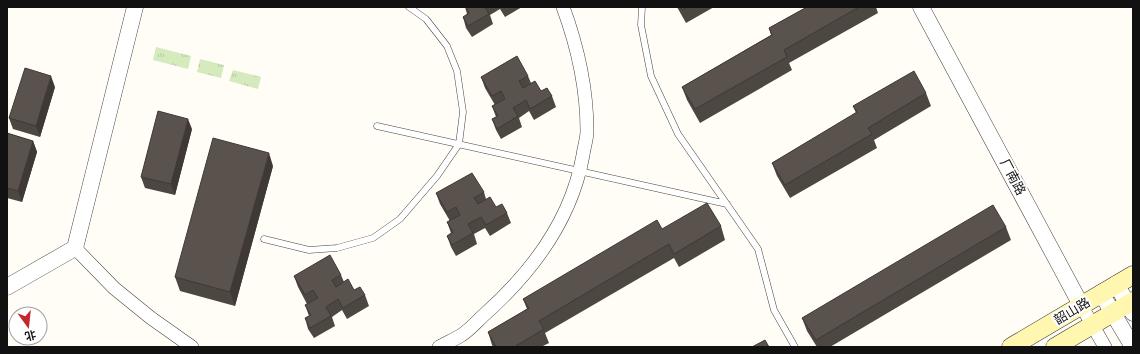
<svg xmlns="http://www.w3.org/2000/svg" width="1140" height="354" viewBox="0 0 1140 354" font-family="Merriweather,'Noto Sans SC',serif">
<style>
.grass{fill:url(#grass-tufts)}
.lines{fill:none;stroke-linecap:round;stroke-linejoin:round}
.service-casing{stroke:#444;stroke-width:7}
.minor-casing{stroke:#444;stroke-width:14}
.tertiary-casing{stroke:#444;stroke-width:17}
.secondary-casing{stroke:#333;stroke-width:19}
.service{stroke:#fff;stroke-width:6}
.minor{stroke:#fff;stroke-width:13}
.tertiary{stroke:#fff;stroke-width:16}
.secondary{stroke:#fff6b0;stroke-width:18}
.wall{fill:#4d4742}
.shaded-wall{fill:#3f3936}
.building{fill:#5a524d;stroke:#3f3936}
.labels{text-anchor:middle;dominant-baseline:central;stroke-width:4;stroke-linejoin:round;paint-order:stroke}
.street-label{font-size:13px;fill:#111;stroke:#fff}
</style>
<defs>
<pattern id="grass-tufts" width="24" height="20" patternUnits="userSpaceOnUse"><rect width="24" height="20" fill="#d5ebbd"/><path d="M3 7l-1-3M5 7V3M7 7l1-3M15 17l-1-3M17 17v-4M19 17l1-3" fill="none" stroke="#b6c8a1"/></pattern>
</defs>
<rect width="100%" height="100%" fill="#fffdf5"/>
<!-- grass -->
<path class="grass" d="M156 47 191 56 188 69 153 60Z
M200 59 224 65 221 78 197 72Z
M233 70 261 77 258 89 229 81Z"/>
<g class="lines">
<defs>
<path id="service" d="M642 7 641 25 651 76 678 134 758 249 774 310 795 347
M377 126 727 204
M264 239 309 250 337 248 373 238 400 219 437 176 459 144 463 112 457 71 447 46 426 19 409 7"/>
<path id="minor" d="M75 248 114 288 151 318 192 347
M1081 305 1105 347
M439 347C446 343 453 340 460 336 469 331 477 321 485 314 532 272 572 218 583 155 584 147 587 139 587 131 587 90 577 45 563 7"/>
<path id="tertiary" d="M921 7 1081 305
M1116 284 1133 313
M7 287 75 248 135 7
M1101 293 1133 347"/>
<path id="secondary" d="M1011 347 1133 275
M1055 347 1133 301"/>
</defs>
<!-- service casing -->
<use href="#service" class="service-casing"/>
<!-- minor casing -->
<use href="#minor" class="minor-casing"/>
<!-- tertiary casing -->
<use href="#tertiary" class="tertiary-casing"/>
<!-- secondary casing -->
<use href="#secondary" class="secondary-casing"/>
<!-- service -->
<use href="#service" class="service"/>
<!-- minor -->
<use href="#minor" class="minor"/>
<!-- tertiary -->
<use href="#tertiary" class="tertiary"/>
<!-- secondary -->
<use href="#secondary" class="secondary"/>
</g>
<!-- wall -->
<path class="wall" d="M465 7H522L505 17 500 9 490 15 493 24 472 37 466 28 463 17 467 14Z
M677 7H714L686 23Z
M807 7H876L878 13 789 63 792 70 700 123 687 100 682 87 771 35 769 28Z
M528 76 531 83 541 91 552 96 556 107 534 120 529 111 519 118 522 127 501 139 496 130 492 119 496 117 492 106 495 105 485 88 481 77Z
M55 87 40 137 13 129 9 118Z
M926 93 931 106 874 140 877 148 790 198 777 176 772 163 856 113 853 106Z
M192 129 175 195 145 188 141 177Z
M7 133 33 141 37 152 22 202 7 198Z
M273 166 235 306 180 291 175 277Z
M484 192 486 199 496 207 507 213 511 223 490 236 485 228 474 234 477 244 456 256 451 247 447 236 451 233 447 222 450 221 440 204 436 193Z
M721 226 725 240 679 267 674 258 545 333 549 343 541 347H493L492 345 488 332 527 309 523 299 662 229Z
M1006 227 1011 240 830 347H817L807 331 802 318Z
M341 275 344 282 354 290 365 295 369 306 347 319 342 310 332 317 335 326 314 338 308 329 305 318 309 316 305 305 307 304 298 287 294 276Z"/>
<!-- shaded-wall -->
<path class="shaded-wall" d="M51 76 55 87 40 137 36 126Z
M188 119 192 129 175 195 171 184Z
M33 141 37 152 22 202 18 191Z
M269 153 273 166 235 306 230 292Z"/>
<!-- building -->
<path class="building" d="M466 7H485L489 14 468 26 463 17 469 13Z
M680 7H687L682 10Z
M807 7H859L784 50 787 57 695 109 682 87 772 35 769 28Z
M517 56 528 76 519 81 523 88 535 81 541 91 547 88 552 96 530 109 526 100 513 108 518 116 497 129 492 119 498 116 492 106 505 99 501 91 492 96 481 77Z
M25 68 51 76 36 126 9 118Z
M914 71 926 93 868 128 872 134 785 185 772 163 857 112 853 106Z
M158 111 188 119 171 184 141 177Z
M7 133 33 141 18 191 7 188Z
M213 138 269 153 230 292 175 277Z
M472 173 484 192 474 198 478 204 490 197 496 207 502 204 507 213 486 225 481 217 468 224 473 233 452 245 447 236 453 232 447 222 460 215 456 207 447 212 436 193Z
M707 203 721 226 674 254 669 244 539 321 544 329 514 347H496L488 332 529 308 523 299 657 220 662 229Z
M993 205 1006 227 816 340 802 318Z
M330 255 341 275 332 280 336 287 348 279 354 290 360 287 365 295 343 308 338 299 326 307 331 316 310 328 305 318 311 315 305 305 318 298 313 290 305 295 294 276Z
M765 340 769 347H752Z"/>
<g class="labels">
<!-- street labels -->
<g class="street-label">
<text transform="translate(1013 177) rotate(62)">厂南路</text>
<text transform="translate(1072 311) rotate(-31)">韶山路</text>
</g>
</g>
<!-- border -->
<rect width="1140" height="354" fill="none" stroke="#111111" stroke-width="16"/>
<!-- north arrow -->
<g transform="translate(28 326) rotate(165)"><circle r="19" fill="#ffffff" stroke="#a0a0a0"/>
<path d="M0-3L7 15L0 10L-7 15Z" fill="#c4262e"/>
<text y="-6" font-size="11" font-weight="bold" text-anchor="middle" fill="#111111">北</text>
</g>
</svg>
